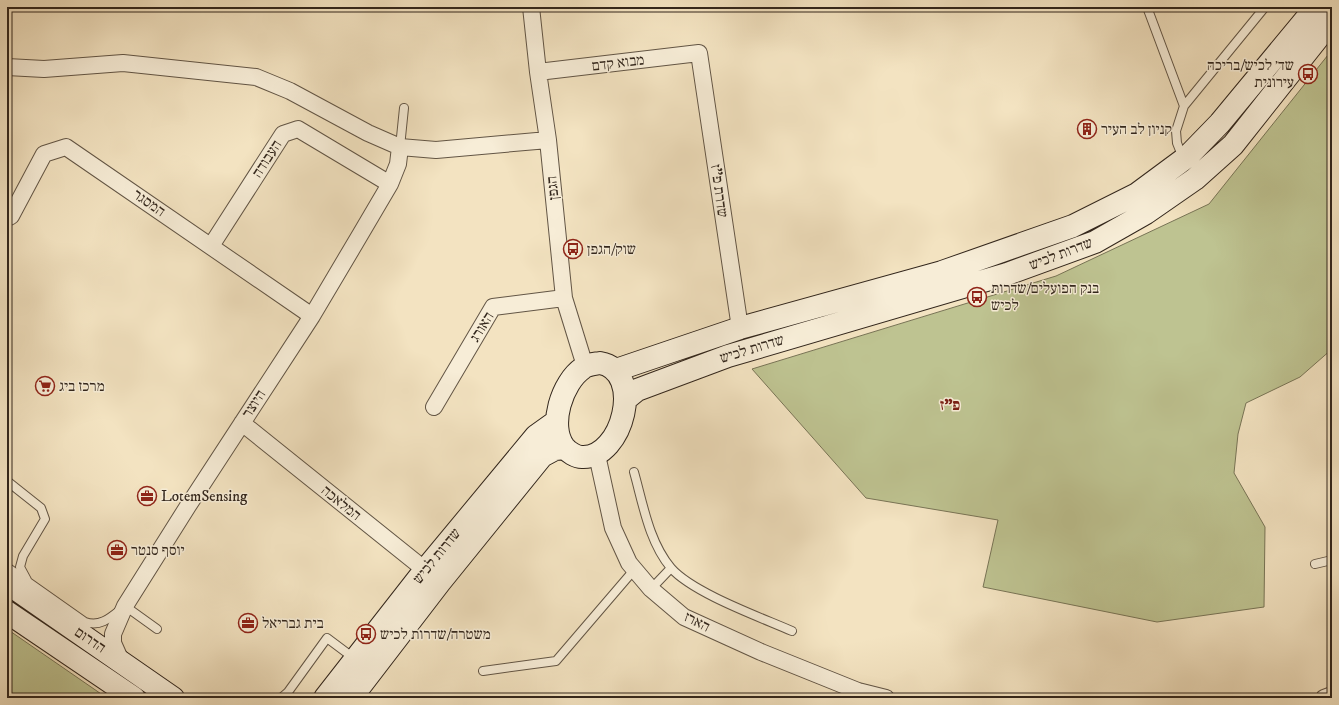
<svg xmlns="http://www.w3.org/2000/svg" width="1339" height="705" viewBox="0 0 1339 705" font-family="'IM FELL DW Pica','Frank Ruhl Libre',serif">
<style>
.green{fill:#bec391;stroke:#787456}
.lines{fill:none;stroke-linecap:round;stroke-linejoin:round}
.service-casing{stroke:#625545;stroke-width:10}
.minor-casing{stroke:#625545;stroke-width:18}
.secondary-casing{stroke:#32261c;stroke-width:24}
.service{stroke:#f7edd7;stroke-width:8}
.minor{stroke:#f7edd7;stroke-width:16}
.secondary{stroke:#f7edd7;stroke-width:22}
.labels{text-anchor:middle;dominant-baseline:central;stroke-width:3;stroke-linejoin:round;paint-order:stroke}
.street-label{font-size:15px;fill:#32261c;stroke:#f7edd7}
.poi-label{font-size:15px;fill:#32261c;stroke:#f7edd7;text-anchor:start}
.neighbourhood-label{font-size:16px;font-weight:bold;fill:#7a1f14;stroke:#f7edd7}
</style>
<rect width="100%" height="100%" fill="#f3e3c1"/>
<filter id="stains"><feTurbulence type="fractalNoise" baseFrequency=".005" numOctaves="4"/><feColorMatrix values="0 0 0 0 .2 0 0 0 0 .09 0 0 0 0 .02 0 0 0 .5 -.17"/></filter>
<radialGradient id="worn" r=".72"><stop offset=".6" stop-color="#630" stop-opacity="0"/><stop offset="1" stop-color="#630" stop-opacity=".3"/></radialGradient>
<!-- green -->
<path class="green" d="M1332 50V349L1300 377 1246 403 1238 434 1234 473 1265 527 1264 607 1157 622 983 587 998 520 866 498 752 369 1056 276 1209 204Z
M7 629 107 698H7Z"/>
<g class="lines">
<defs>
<path id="service" d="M1147 7 1184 106
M400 147 404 108
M1183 158 1177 143 1176 131 1184 106 1265 7
M634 472C643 504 649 542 671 568 693 593 760 617 792 631
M7 481 41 508 45 519 23 556 20 567 27 580
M1315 564 1332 560
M7 567 85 622C102 628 113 615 125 606L157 629
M651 589 671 568
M483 671 556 661 634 570
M281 698 288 692 327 638 355 659"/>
<path id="minor" d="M531 7 538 72 548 140 564 298 585 366
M7 67 44 69 123 63 256 77 290 91 368 133 400 147 436 150 548 140
M538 72 699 53 740 328
M7 218 11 216 44 154 66 147 312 316
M211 246 283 134 298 129 390 184
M434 407 493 307 564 298
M242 423 434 577
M597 455 613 528 629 563 651 589 684 617 761 652 858 691 886 698
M121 661 113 643V634L125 606 188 506 312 316 360 235 390 184 398 164 400 147
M1324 698 1332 695"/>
<path id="secondary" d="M600 363C645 371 623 459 582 457 576 457 568 452 564 447 548 426 562 382 583 368 588 364 594 364 600 363Z
M616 370 740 328 942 272 1073 226 1137 194 1187 157 1220 123 1316 7
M626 399 637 390 728 356 1007 274 1095 242 1146 213 1195 179 1233 145 1332 20
M7 583 173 698
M7 612 134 698
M325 698 425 570 536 436 557 421
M351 698 440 582 542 456 555 449 565 448"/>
</defs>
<!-- service casing -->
<use href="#service" class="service-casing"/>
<!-- minor casing -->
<use href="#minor" class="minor-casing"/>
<!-- secondary casing -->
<use href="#secondary" class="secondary-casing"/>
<!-- service -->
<use href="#service" class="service"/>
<!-- minor -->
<use href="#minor" class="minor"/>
<!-- secondary -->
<use href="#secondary" class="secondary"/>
</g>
<!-- icons -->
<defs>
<symbol id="bus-ring" viewBox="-11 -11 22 22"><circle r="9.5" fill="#f7edd7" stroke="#8f2418" stroke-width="1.5"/><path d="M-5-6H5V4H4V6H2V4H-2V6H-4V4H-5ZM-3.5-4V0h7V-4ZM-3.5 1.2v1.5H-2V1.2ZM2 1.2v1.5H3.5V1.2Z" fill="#8f2418"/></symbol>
<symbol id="building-ring" viewBox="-11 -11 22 22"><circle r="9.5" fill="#f7edd7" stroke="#8f2418" stroke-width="1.5"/><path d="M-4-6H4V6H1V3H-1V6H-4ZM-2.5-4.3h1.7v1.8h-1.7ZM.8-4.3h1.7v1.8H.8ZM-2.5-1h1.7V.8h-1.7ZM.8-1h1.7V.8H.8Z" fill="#8f2418"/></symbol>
<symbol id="supermarket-ring" viewBox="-11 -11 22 22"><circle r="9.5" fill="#f7edd7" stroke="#8f2418" stroke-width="1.5"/><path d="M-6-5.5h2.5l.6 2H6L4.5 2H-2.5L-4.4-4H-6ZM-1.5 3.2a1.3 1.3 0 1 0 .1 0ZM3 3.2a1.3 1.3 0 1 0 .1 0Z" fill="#8f2418"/></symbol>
<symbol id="office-ring" viewBox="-11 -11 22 22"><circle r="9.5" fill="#f7edd7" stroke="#8f2418" stroke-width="1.5"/><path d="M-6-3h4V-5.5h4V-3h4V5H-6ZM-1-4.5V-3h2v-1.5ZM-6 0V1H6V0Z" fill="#8f2418"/></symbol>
</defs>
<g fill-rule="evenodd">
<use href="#bus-ring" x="1297" y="63" width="22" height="22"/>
<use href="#building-ring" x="1076" y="118" width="22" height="22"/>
<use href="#bus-ring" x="562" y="238" width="22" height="22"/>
<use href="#bus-ring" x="966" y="286" width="22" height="22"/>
<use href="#supermarket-ring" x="34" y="375" width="22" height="22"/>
<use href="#office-ring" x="136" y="485" width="22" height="22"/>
<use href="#office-ring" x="106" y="539" width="22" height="22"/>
<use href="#office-ring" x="237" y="612" width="22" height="22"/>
<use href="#bus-ring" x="355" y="623" width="22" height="22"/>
</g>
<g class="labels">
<!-- street labels -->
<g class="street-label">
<text transform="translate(618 63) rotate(-7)">מבוא קדם</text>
<text transform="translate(267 159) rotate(-57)">העבודה</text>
<text transform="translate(553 188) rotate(-96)">הגפן</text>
<text transform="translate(719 191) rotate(82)">שדרת פ"ז</text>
<text transform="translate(149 203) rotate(35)">המסגר</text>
<text transform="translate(1061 254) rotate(-21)">שדרות לכיש</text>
<text transform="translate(482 327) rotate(-58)">האורג</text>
<text transform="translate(752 349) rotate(-17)">שדרות לכיש</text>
<text transform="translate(254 404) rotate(-57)">היוצר</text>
<text transform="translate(341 503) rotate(39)">המלאכה</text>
<text transform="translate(437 556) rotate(-51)">שדרות לכיש</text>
<text transform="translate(697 622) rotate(27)">הארז</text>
<text transform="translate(90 640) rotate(34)">הדרום</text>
</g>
<!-- poi labels -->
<g class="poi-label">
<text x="1294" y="65" text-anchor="end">שד׳ לכיש/בריכה<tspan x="1294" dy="17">עירונית</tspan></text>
<text x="1101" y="129">קניון לב העיר</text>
<text x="587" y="249">שוק/הגפן</text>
<text x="991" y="288">בנק הפועלים/שדרות<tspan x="991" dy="17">לכיש</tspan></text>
<text x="59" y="386">מרכז ביג</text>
<text x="161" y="496">LotemSensing</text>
<text x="131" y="550">יוסף סנטר</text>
<text x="262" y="623">בית גבריאל</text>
<text x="380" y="634">משטרה/שדרות לכיש</text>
</g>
<!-- neighbourhood labels -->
<g class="neighbourhood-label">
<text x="950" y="405">פ"ז</text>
</g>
</g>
<!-- margin -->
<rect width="1339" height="705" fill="none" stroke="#f3e3c1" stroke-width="24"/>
<rect x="8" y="8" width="1323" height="689" fill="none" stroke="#32261c" stroke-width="2"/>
<rect x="12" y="12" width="1315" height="681" fill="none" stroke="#32261c"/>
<rect width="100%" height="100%" filter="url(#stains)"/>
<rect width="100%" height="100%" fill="url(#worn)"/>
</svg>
